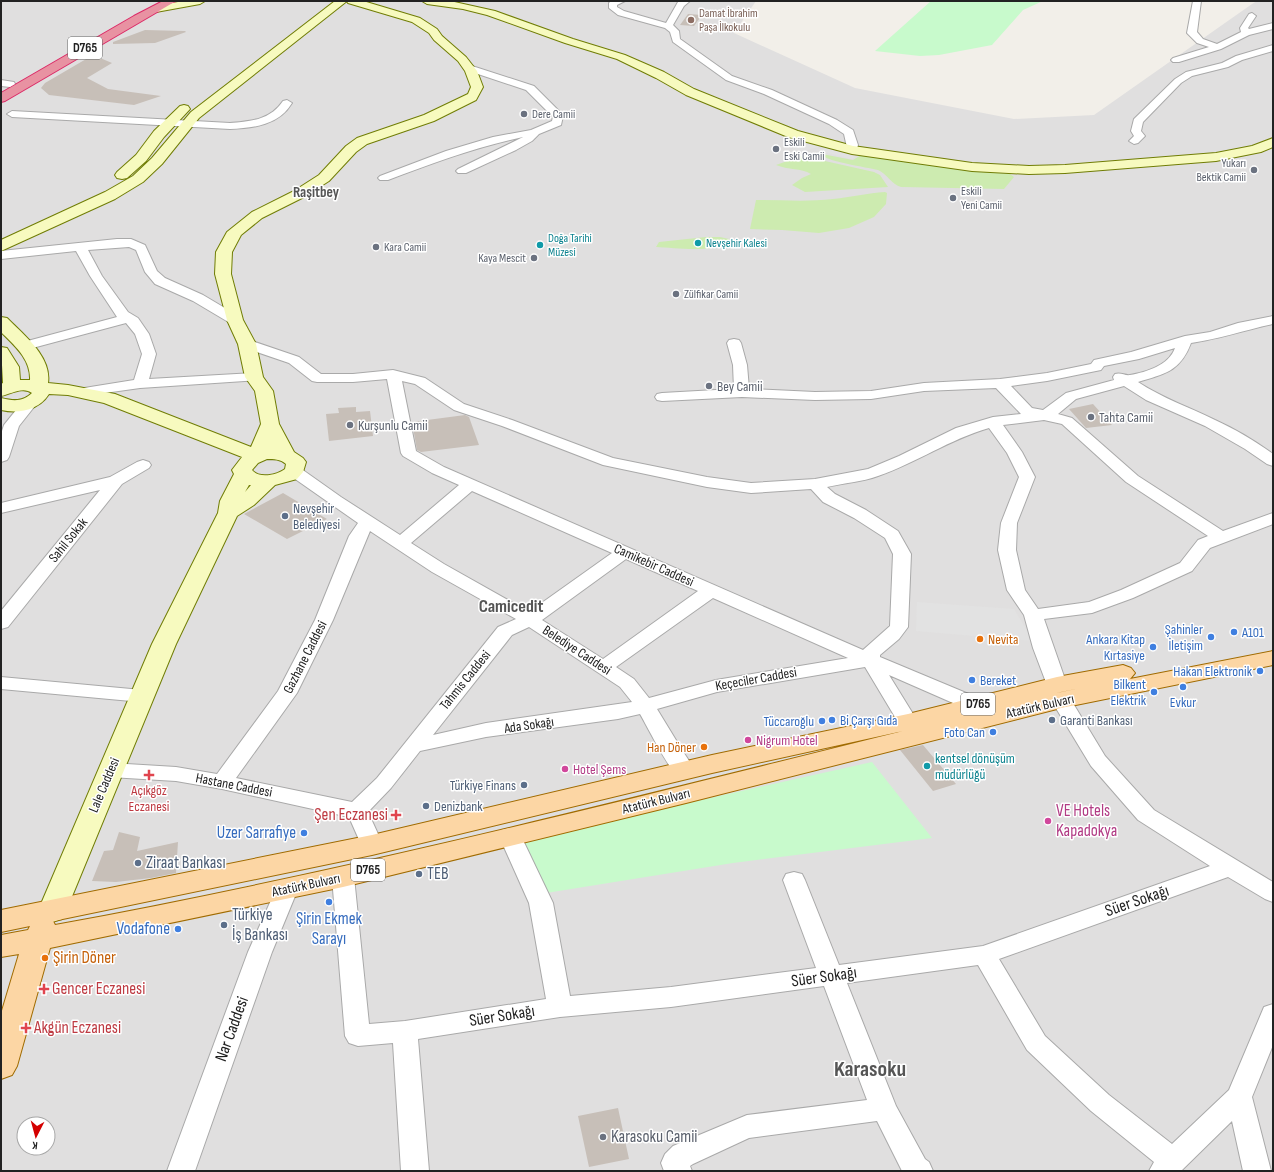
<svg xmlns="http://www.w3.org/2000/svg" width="1274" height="1172" viewBox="0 0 1274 1172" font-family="'Sofia Sans Condensed',sans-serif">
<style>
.residential{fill:#e0dfdf;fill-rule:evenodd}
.grass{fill:#cdebb0}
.park{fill:#c8facc}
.parking{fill:#e2e2e2}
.building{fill:#c7bfb8}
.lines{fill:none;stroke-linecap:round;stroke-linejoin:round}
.street-casing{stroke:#a9a9a9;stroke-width:2}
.secondary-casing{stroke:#707d05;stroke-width:2}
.primary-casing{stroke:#a06b00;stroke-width:2}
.highway-casing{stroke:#dc2a67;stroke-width:2}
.street{fill:#fff;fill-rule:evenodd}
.secondary{fill:#f7fabf;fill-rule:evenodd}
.primary{fill:#fcd6a4;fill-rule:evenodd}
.highway{fill:#e892a2;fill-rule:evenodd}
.education-dot{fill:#8d6e63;stroke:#fff;stroke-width:1.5}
.worship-dot{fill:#6b7280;stroke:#fff;stroke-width:1.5}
.culture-dot{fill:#0f9aa8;stroke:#fff;stroke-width:1.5}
.service-dot{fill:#5c6f8a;stroke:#fff;stroke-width:1.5}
.shop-dot{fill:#3f7fe0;stroke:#fff;stroke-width:1.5}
.food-dot{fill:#e8710a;stroke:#fff;stroke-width:1.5}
.hotel-dot{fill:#d1479c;stroke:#fff;stroke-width:1.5}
.health-dot{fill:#e0444e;stroke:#fff;stroke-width:1.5}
.labels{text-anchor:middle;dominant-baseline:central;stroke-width:3;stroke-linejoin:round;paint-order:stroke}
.far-education-label{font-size:12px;fill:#785e54;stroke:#fff;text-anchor:start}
.far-worship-label{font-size:12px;fill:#5b616d;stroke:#fff;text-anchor:start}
.far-culture-label{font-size:12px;fill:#0d838f;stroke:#fff;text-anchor:start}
.shield{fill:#fff;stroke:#646464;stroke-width:1}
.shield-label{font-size:13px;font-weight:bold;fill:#222}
.worship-label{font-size:14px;fill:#5b616d;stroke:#fff;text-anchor:start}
.service-label{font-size:14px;fill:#4e5e75;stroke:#fff;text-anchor:start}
.street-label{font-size:14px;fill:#222;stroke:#fff}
.shop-label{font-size:14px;fill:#366cbe;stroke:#fff;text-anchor:end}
.food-label{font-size:14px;fill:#c56008;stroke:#fff;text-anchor:start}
.hotel-label{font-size:14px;fill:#b23c85;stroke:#fff;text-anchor:start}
.culture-label{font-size:14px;fill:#0d838f;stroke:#fff;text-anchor:start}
.health-label{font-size:14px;fill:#be3a42;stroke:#fff}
.far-district-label{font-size:15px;font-weight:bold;fill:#555;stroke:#fff}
.near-hotel-label{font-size:17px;fill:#b23c85;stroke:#fff;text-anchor:start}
.near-health-label{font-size:17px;fill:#be3a42;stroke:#fff;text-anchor:start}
.near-shop-label{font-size:17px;fill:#366cbe;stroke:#fff;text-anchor:end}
.near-service-label{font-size:17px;fill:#4e5e75;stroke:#fff;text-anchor:start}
.near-street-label{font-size:17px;fill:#222;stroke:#fff}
.near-food-label{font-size:17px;fill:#c56008;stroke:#fff;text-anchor:start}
.near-worship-label{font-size:17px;fill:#5b616d;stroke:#fff;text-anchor:start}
.district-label{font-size:18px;font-weight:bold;fill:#555;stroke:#fff}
.near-district-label{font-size:22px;font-weight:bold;fill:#555;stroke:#fff}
</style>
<rect width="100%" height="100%" fill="#f2efe9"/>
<!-- residential -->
<path class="residential" d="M1 1H756L734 33 855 88 1014 119 1094 115 1252 4 1257 1H1273V1171H1ZM24 1124H48V1148H24Z"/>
<!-- grass -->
<path class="grass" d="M807 154 816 159 874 172 880 175 888 187 805 192 792 185 802 178 811 174C801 168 788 170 776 165Z
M822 154 853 160 861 155 968 170 1010 174 1014 177 1004 189 901 187C892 185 887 174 878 170 865 167 830 162 821 155Z
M885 192 887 193 886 204 874 217 849 228 819 233 782 230 750 229 756 200C782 200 808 202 833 199 851 197 868 193 885 192Z
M706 237H720L729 239 731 242C712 253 677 248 656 247L659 242Z"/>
<!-- park -->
<path class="park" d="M931 1H1043L1023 10 992 45 939 55 920 56 875 51Z
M872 762 932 838 733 863 540 894 517 841Z"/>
<!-- parking -->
<path class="parking" d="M815 142 826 145 793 154 795 144 803 146Z
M831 146 861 152 852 159 816 150Z
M917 602 1014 609 1033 641 916 631Z"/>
<!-- building -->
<path class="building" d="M688 14 702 15 694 26 680 25Z
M145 30 185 31 186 32 155 43 113 44V42Z
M93 55 112 63 87 78 108 89 161 96 134 105 49 95 41 88 45 83Z
M1093 404 1112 425 1086 428 1069 409Z
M356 407V412L370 411 373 436 329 441 326 414 339 413 338 408Z
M465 415 469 417 479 445 421 452 417 450 412 422Z
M283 493 327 519 287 539 244 514Z
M923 745 956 784 933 791 900 750Z
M119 832 140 837 137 851 178 842 176 873 151 878 116 882 92 881 104 851 113 850Z
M618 1108 629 1159 589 1167 578 1116Z"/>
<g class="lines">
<defs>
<path id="street" d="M611 1H625L617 5V7L624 11 666 23 678 2 690 1 684 6 673 25 679 31 680 39 732 76 772 90 837 120 853 130 858 145 856 152H848L844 134 829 124 764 94 726 80 673 42 670 32 665 28 618 15 609 8V3Z
M1193 1H1201L1197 32 1203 39 1217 44 1241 32 1240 28 1249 14 1252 13 1256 16 1248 28 1249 29 1273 23V29L1249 35 1221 49 1179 62H1173L1171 60 1173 58 1209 47 1197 43 1187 33Z
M1273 45V51L1242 60 1228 67 1192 76 1181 83 1143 122 1141 131 1145 136 1138 143 1134 144 1129 141 1134 136 1131 131 1134 119 1175 79 1186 72 1222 63 1236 56Z
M469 65 534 86 562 114 563 116 561 125 539 134 532 141 516 150 466 173H458L456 171 458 169 523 137C476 147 433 163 388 180H380L378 178 380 176 446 151 493 137 531 130 552 121 553 117 526 90 466 70 464 68 466 66Z
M1 80 14 82 15 84 10 87 1 86Z
M287 100 292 103C279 125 254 128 230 129L12 117 7 114 12 111 230 123C252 121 270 120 283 101Z
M117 239H131L145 245 157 271 165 278 203 295 240 317 242 320 240 323 235 324 230 323 193 301 155 284 145 272 136 250 129 247 88 250 102 276 128 312 138 318 149 334 156 354 149 379 254 373 259 374 261 377 259 380 140 388 83 396 78 395 76 392 78 389 134 380 142 354 135 334 126 323 25 350 20 349 18 346 20 343 117 317 90 276 76 251 1 259V251Z
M1273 316V324C1245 330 1219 339 1191 343 1180 372 1164 374 1138 382 1162 398 1189 407 1215 420 1235 429 1255 441 1273 454V466L1267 464 1245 449 1205 426 1146 400 1124 386 1076 399 1058 414 1072 418 1138 476 1223 531 1273 513V524L1210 548 1192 571 1133 598 1092 613 1044 619 1067 685 1064 689 1057 691 1050 689 1047 685 1033 648 1024 615 1007 590 998 550 1001 523 1019 477 1007 453 989 428C950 439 916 463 878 476 862 482 844 483 827 487L835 494 866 510 898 531 911 554 908 627 899 639 880 655V657L983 700 986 705 983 710 976 711 969 710 889 675 918 722 915 727 908 729 901 727 865 667 717 692 657 709 682 750 695 770 692 775C688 776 682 778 677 775 668 768 647 726 640 714L618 719 486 737 420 751 391 788 368 812 383 845 380 851 372 853 364 851 349 817 222 789 176 781 110 777 103 775 100 770 103 765 110 763 176 767 217 774 278 691 315 620 349 536 358 523 288 474 286 471 288 468 294 466 300 468 341 497 400 535 459 485 432 473 403 456 401 453 387 379 353 382H317L312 381 289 363 242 347 240 344 242 341 247 340 252 341 299 357 321 374H353L393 370 425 378 464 404 512 420 613 458 707 477 751 483 815 479 868 469 899 456 956 428 993 417 1021 414 996 388 924 391 871 399 815 400 742 397 662 401 657 400 655 397 657 394 662 393 734 389 733 365 727 343 729 340 734 339 739 340 741 343 747 365 749 389 815 392 871 391 924 383 1000 379 1047 373 1091 364 1094 360 1131 352 1185 336 1210 332 1238 323ZM1175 348C1169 365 1147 372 1130 375 1125 376 1121 372 1115 374L1113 377 1114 380 1066 393 1043 410 1032 408 1011 386 1047 381 1096 371 1101 370 1104 366 1139 359ZM402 381 415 384 454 410 502 426 603 465 707 487 751 493 811 489 823 502 854 518 885 538 893 554 890 626 863 650 444 467 416 451ZM1044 420 1062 424 1126 482 1208 536 1198 540 1180 563 1121 590 1089 602 1038 609 1025 590 1016 550 1017 523 1035 477 1022 452 1003 425ZM472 491 612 553 529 612 444 564 411 543ZM370 531 432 572 516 619 498 627 377 778 352 802 236 778 297 693 333 620ZM626 559 698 591 603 659 542 620ZM713 598 848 658 716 680 649 698 634 679 616 667ZM529 627 620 687 632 702 486 723 433 735 512 635Z
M30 397 35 399 38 402 19 426 9 457 7 460 1 462V434L4 425 25 399Z
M143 460 149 462 151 465 149 468 122 484 8 627 1 629V611L100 490 1 513V503L110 477 137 462Z
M1 677 142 690 149 691 152 696 149 701 142 702 1 689Z
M1061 694 1068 695 1105 756 1154 810 1273 882V902L1265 899 1228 877 999 959 1045 1036 1109 1095 1172 1144 1229 1090 1264 1007 1273 1004V1045L1252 1097 1271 1171H1243L1232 1121 1181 1171H1149L1154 1162 1091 1111 1027 1050 978 965 847 983 896 1106 925 1159 929 1162 933 1171H902L877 1121 749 1138 693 1164 690 1166 692 1171H664L661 1163 665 1154 673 1146 747 1115 867 1100 824 986 671 1007 560 1017 418 1039 429 1171H401L393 1043 358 1046 349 1043 345 1036 332 877 335 871 343 869 351 871 354 877 369 1024 405 1021 546 999 529 903 499 836 502 830 510 828 518 830 521 836 553 903 570 996 671 987 816 968 783 880 786 874 794 872 802 874 805 880 839 965 983 946 1210 866 1138 820 1091 766 1051 700 1054 695Z
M287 880 295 883 298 889 272 952 195 1171H167L248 952 276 889 279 883Z"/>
<path id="secondary" d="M183 1H205L200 4 156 12 151 9 152 7Z
M335 1H363L420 18 437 29 442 36 466 57 477 71 483 87 476 100 434 121 367 144 356 152 329 181 304 197 262 218 241 235 232 252 231 274 243 320 256 344 263 377 273 391 279 424 294 452 303 458 306 462 303 472 297 479 275 485 254 505 237 516 176 644 66 911 62 919 52 922 42 919 38 911 152 644 218 513 220 501 234 474 232 470 242 457 104 403 68 395 49 394C39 410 19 414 1 410V398C13 401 23 402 32 393 23 386 11 394 1 396V384L3 383 1 347 7 348 19 367 20 380H30C31 359 14 345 1 332V317L7 318C24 335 52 357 48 383L68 385 115 394 251 447 261 424 255 391 245 377 238 344 227 320 215 274 216 252 227 232 252 212 294 191 319 175 346 146 357 138 424 115 468 94 471 87 465 71 458 61 434 40 429 33 412 22 348 3 347 1 199 118 162 164 143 182 115 199 1 251V240L105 192 133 176 152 158 191 112ZM267 459C274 459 280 459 286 464L285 469C277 475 259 479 252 470L258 463ZM249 485H251L245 492Z
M422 1H450L495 11 573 39 625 55 664 72 694 89 798 131 853 146 972 163 1029 166 1065 165 1216 153 1252 146 1273 138V147L1261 152 1216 161 1065 173 1029 174 972 171 852 154 788 137 686 95 656 78 617 59 565 43 487 15 463 9 427 4Z
M184 105 188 106 190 109 164 137 146 161 127 178 122 179 117 178 115 175 117 172 136 155 154 131 180 106Z"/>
<path id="primary" d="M1273 651V665L1061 708 686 803 343 887 50 948 17 1066 12 1075 1 1079V1014L19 954 1 957V935L28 930 30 926 1 932V910L372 835 712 755 908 714 1057 677 1123 665 1131 668 1135 673 1130 679ZM1080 688 1061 692 944 721 1057 693ZM903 731C622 801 340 873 55 925L53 921 372 855 712 773Z"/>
<path id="highway" d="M163 1H176L5 101 1 102V93L134 16Z"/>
</defs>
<!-- street casing -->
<use href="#street" class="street-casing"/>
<!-- secondary casing -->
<use href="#secondary" class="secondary-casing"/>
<!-- primary casing -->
<use href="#primary" class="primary-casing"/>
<!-- highway casing -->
<use href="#highway" class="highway-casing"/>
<!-- street -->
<use href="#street" class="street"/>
<!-- secondary -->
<use href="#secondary" class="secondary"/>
<!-- primary -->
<use href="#primary" class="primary"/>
<!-- highway -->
<use href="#highway" class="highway"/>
</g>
<!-- markers -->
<circle class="education-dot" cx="691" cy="20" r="4"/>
<g class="worship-dot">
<circle cx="524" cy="114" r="4"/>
<circle cx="776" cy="149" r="4"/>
<circle cx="1254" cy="170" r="4"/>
<circle cx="953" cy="198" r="4"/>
<circle cx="376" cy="247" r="4"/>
<circle cx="534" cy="258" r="4"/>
<circle cx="676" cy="294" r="4"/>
<circle cx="709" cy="386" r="4"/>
<circle cx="1091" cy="417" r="4"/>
<circle cx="350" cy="425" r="4"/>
<circle cx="603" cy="1137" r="4"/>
</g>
<g class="culture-dot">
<circle cx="698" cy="243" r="4"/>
<circle cx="540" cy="245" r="4"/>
<circle cx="927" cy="766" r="4"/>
</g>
<g class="service-dot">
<circle cx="285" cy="516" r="4"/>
<circle cx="1052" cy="720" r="4"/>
<circle cx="524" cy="785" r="4"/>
<circle cx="426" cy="806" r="4"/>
<circle cx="138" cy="863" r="4"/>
<circle cx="419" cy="874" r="4"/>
<circle cx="224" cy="925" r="4"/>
</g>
<g class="shop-dot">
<circle cx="1234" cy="632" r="4"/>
<circle cx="1211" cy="637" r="4"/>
<circle cx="1153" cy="647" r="4"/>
<circle cx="1260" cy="671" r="4"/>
<circle cx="972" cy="680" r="4"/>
<circle cx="1183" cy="687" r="4"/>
<circle cx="1154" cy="692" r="4"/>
<circle cx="832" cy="720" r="4"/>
<circle cx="822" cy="721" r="4"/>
<circle cx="993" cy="732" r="4"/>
<circle cx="304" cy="833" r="4"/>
<circle cx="329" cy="902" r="4"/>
<circle cx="178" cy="929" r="4"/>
</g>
<g class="food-dot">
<circle cx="980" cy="639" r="4"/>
<circle cx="704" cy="747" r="4"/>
<circle cx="45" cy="958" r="4"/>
</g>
<g class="hotel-dot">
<circle cx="748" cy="740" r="4"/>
<circle cx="565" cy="769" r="4"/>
<circle cx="1048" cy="821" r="4"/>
</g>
<g class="health-dot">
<path d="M147 769h4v4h4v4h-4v4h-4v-4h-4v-4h4z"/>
<path d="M394 809h4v4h4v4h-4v4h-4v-4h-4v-4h4z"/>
<path d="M42 983h4v4h4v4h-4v4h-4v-4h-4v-4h4z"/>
<path d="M24 1022h4v4h4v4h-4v4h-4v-4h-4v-4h4z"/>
</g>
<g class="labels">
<!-- far-education labels -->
<g class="far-education-label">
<text x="699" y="13">Damat İbrahim<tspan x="699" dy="14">Paşa İlkokulu</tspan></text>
</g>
<!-- far-worship labels -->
<g class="far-worship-label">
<text x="532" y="114">Dere Camii</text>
<text x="784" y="142">Eskili<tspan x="784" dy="14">Eski Camii</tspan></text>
<text x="1246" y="163" text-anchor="end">Yukarı<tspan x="1246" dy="14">Bektik Camii</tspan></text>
<text x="961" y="191">Eskili<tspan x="961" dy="14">Yeni Camii</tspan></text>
<text x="384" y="247">Kara Camii</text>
<text x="526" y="258" text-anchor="end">Kaya Mescit</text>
<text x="684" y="294">Zülfikar Camii</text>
</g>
<!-- far-culture labels -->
<g class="far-culture-label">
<text x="548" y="238">Doğa Tarihi<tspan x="548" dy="14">Müzesi</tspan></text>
<text x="706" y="243">Nevşehir Kalesi</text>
</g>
<!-- shield labels -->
<g class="shield">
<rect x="68" y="37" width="34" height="22" rx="3"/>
<rect x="961" y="693" width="34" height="22" rx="3"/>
<rect x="351" y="859" width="34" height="22" rx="3"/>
</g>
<g class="shield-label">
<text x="85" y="48">D765</text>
<text x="978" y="704">D765</text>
<text x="368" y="870">D765</text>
</g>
<!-- worship labels -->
<g class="worship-label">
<text x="717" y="386">Bey Camii</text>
<text x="1099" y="417">Tahta Camii</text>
<text x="358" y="425">Kurşunlu Camii</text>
</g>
<!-- service labels -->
<g class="service-label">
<text x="293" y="508">Nevşehir<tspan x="293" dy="16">Belediyesi</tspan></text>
<text x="1060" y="720">Garanti Bankası</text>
<text x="516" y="785" text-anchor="end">Türkiye Finans</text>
<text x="434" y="806">Denizbank</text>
</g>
<!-- street labels -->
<g class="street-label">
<text transform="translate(68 540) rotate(-51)">Sahil Sokak</text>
<text transform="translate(654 565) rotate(24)">Camikebir Caddesi</text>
<text transform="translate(577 650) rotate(33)">Belediye Caddesi</text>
<text transform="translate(305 657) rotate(-63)">Gazhane Caddesi</text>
<text transform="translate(756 679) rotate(-10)">Keçeciler Caddesi</text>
<text transform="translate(465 680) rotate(-51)">Tahmis Caddesi</text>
<text transform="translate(1040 706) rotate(-13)">Atatürk Bulvarı</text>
<text transform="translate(529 725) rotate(-8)">Ada Sokağı</text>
<text transform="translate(104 785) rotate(-67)">Lale Caddesi</text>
<text transform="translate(234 785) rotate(11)">Hastane Caddesi</text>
<text transform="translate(656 801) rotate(-14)">Atatürk Bulvarı</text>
<text transform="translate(306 885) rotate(-12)">Atatürk Bulvarı</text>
</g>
<!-- shop labels -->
<g class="shop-label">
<text x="1203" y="629">Şahinler<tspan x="1203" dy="16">İletişim</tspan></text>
<text x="1242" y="632" text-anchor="start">A101</text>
<text x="1145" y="639">Ankara Kitap<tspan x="1145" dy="16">Kırtasiye</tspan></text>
<text x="1252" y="671">Hakan Elektronik</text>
<text x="980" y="680" text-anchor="start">Bereket</text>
<text x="1146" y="684">Bilkent<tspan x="1146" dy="16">Elektrik</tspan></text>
<text x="1183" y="702" text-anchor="middle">Evkur</text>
<text x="840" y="720" text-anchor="start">Bi Çarşı Gıda</text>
<text x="814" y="721">Tüccaroğlu</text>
<text x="985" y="732">Foto Can</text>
</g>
<!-- food labels -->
<g class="food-label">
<text x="988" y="639">Nevita</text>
<text x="696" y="747" text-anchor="end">Han Döner</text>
</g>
<!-- hotel labels -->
<g class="hotel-label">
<text x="756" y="740">Nigrum Hotel</text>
<text x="573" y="769">Hotel Şems</text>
</g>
<!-- culture labels -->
<g class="culture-label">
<text x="935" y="758">kentsel dönüşüm<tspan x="935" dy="16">müdürlüğü</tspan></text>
</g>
<!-- health labels -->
<g class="health-label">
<text x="149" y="790">Açıkgöz<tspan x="149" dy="16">Eczanesi</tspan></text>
</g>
<!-- far-district labels -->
<g class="far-district-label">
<text x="316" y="192">Raşitbey</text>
</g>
<!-- near-hotel labels -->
<g class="near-hotel-label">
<text x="1056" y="811">VE Hotels<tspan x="1056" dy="20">Kapadokya</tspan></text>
</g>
<!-- near-health labels -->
<g class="near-health-label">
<text x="388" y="815" text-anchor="end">Şen Eczanesi</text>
<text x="52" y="989">Gencer Eczanesi</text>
<text x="34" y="1028">Akgün Eczanesi</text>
</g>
<!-- near-shop labels -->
<g class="near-shop-label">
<text x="296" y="833">Uzer Sarrafiye</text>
<text x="329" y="919" text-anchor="middle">Şirin Ekmek<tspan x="329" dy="20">Sarayı</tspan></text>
<text x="170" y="929">Vodafone</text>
</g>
<!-- near-service labels -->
<g class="near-service-label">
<text x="146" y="863">Ziraat Bankası</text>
<text x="427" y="874">TEB</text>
<text x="232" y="915">Türkiye<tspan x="232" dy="20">İş Bankası</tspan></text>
</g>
<!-- near-street labels -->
<g class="near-street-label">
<text transform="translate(1137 901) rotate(-19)">Süer Sokağı</text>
<text transform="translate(824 977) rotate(-8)">Süer Sokağı</text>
<text transform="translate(502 1016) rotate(-9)">Süer Sokağı</text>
<text transform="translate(232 1029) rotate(-70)">Nar Caddesi</text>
</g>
<!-- near-food labels -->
<g class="near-food-label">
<text x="53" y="958">Şirin Döner</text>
</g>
<!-- near-worship labels -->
<g class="near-worship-label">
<text x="611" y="1137">Karasoku Camii</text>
</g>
<!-- district labels -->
<g class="district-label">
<text x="511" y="606">Camicedit</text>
</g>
<!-- near-district labels -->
<g class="near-district-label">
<text x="870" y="1069">Karasoku</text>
</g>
</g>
<!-- border -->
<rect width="1274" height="1172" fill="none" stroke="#222222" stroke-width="4"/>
<!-- north arrow -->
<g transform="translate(36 1136) rotate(186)"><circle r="19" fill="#ffffff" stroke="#a7a7a7"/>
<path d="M0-3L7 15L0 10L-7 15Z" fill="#d40000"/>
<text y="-6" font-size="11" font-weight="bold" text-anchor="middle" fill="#222222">K</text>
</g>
</svg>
